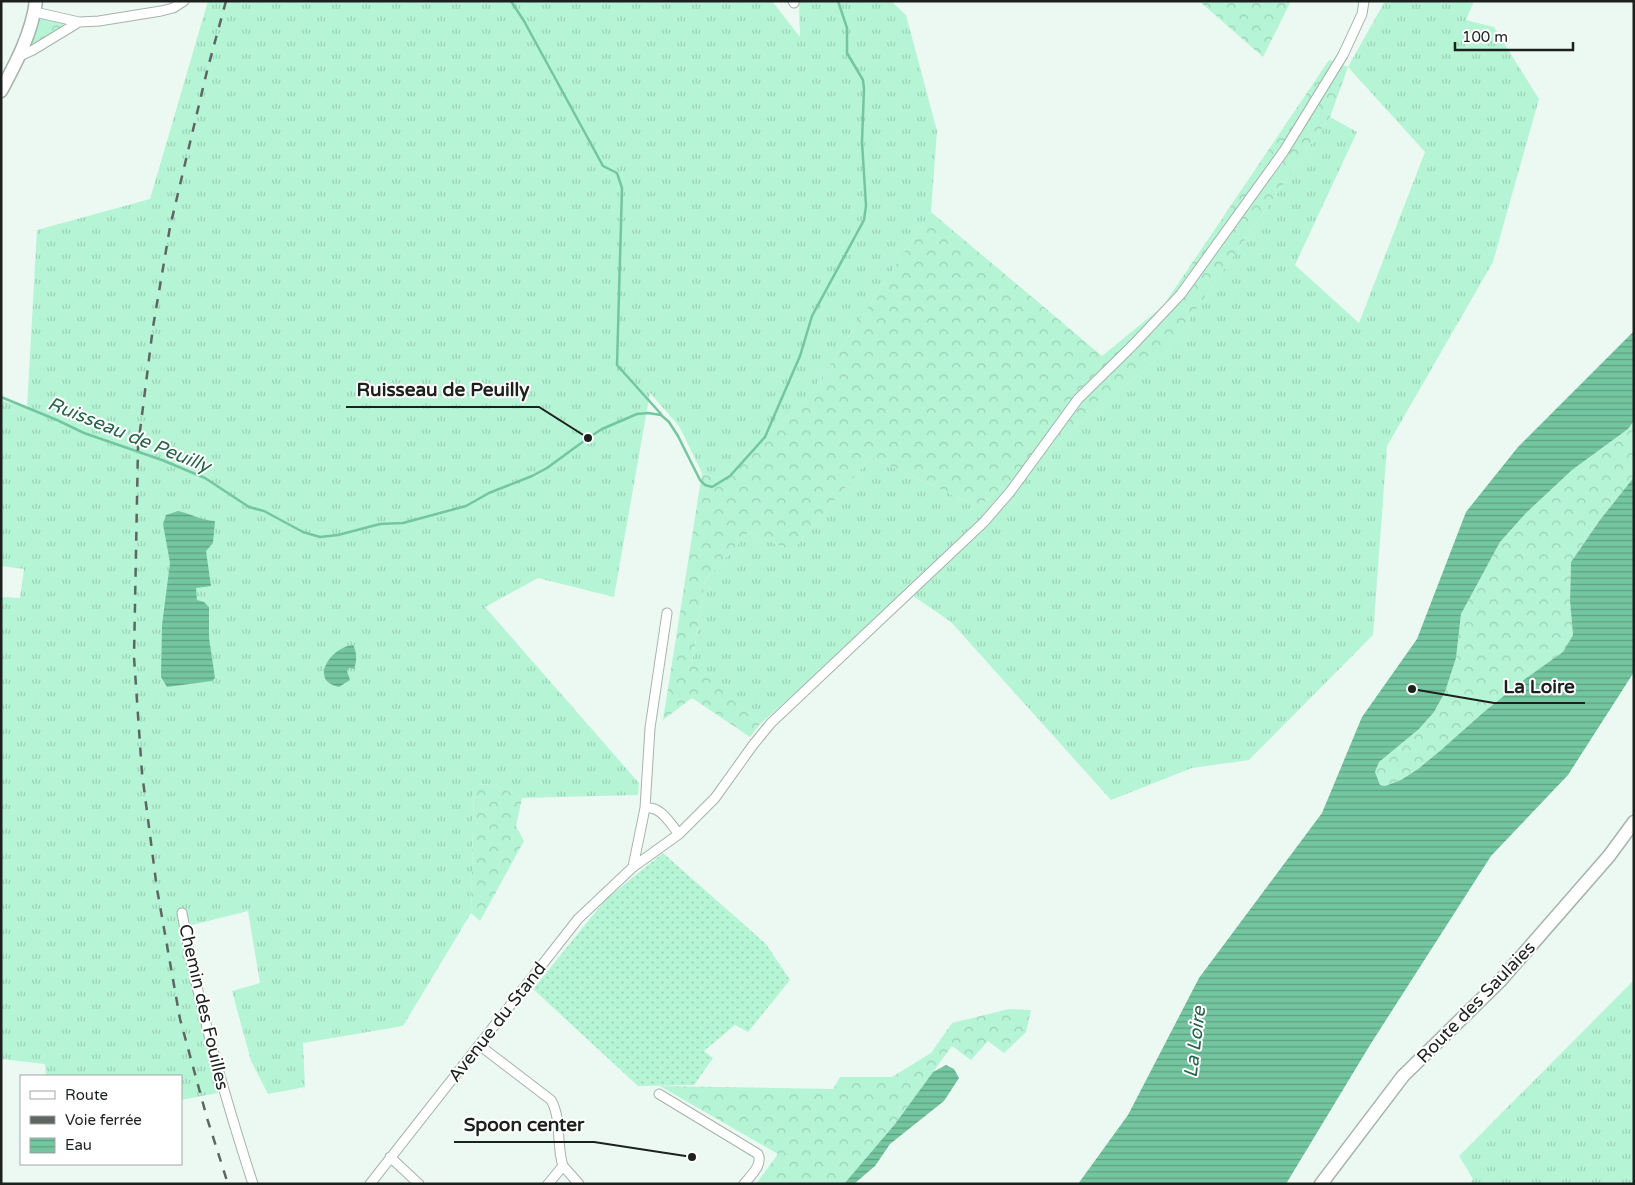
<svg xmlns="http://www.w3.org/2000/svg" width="1635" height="1185" viewBox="0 0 1635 1185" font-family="'Varela Round',sans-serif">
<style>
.grass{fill:url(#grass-tufts)}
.forest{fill:url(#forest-crowns)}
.garden{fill:url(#garden-dots)}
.water{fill:url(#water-rules)}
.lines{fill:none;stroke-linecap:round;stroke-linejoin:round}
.stream{stroke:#74c6a0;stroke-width:2.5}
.street-casing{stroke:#a6b3ac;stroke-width:11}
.secondary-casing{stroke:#a6b3ac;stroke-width:15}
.street{stroke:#fff;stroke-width:9}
.secondary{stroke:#fff;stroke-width:12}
.rail{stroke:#5e6662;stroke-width:2.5;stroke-dasharray:9 9;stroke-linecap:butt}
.labels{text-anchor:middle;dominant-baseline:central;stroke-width:4;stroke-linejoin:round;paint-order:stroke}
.street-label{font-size:18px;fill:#1c211e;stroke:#fff}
.water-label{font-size:19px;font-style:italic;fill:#27644b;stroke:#fff}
.leader{fill:none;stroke:#1c211e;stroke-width:2}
.callout-dot{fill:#1c211e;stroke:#fff;stroke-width:2}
.callout-label{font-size:19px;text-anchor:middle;font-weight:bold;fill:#1c211e;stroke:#fff;stroke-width:4;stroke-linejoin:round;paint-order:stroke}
</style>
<defs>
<pattern id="grass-tufts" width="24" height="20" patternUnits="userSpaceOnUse" patternTransform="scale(1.25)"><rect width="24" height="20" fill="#b5f4d5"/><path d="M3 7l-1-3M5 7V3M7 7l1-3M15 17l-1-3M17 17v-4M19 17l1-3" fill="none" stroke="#9bd1b6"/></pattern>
<pattern id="forest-crowns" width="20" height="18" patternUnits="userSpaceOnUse" patternTransform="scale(1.25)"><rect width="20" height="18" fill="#b5f4d5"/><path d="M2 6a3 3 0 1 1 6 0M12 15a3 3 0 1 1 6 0" fill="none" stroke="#9bd1b6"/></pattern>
<pattern id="garden-dots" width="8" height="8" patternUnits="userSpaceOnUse" patternTransform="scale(1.25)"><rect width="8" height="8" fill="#b5f4d5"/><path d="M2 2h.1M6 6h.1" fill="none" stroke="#9bd1b6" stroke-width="1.8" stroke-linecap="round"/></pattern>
<pattern id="water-rules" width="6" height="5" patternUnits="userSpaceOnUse" patternTransform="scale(1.25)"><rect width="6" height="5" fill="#74c6a0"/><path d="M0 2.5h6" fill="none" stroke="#5ea082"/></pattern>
</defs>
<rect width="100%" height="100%" fill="#ecf9f2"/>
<!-- grass -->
<path class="grass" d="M208 1H772L800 37 799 1H891L906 15 937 131 931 212 810 395 720 478 702 473 679 426 650 393 614 597 538 578 485 607 639 783 638 795 522 798 495 784 474 785 471 913 403 1026 303 1043 305 1087 268 1094 251 1061 232 991 260 983 248 911 180 928 218 1093 181 1100V1076H46L45 1064 1 1059V597L20 598 24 569 1 566V400L27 408 37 230 150 199Z
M1385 1H1474L1466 20 1494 27 1539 99 1493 262 1387 446 1373 635 1249 760 1192 768 1111 800 951 622 909 593 760 724 692 664 705 580 749 532 792 551 871 457 978 507 1168 350 1330 117 1357 132 1295 265 1359 323 1425 152 1348 67Z
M1634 980V1184H1470L1473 1179 1459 1156Z"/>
<!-- forest -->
<path class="forest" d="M1199 1H1291L1263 57Z
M39 18 63 23 64 27 31 46 29 45Z
M1329 60 1348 67 1330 117 1168 350 978 507 871 457 792 551 749 532 705 580 692 663 760 724 750 737 692 698 663 720 702 473 720 478 810 395 931 212 1102 356 1163 306Z
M1634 421V477L1600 520 1571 562 1570 601 1573 635 1563 653 1525 679 1485 711 1440 752 1418 769 1401 780 1385 786 1380 785 1375 772 1379 762 1419 729 1434 712 1445 692 1456 658 1461 614 1500 542 1526 513 1572 470 1628 429Z
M495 784 522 798 516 826 524 841 480 921 471 913 474 785Z
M1009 1009 1031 1010 1026 1032 1004 1053 988 1041 971 1060 952 1046 895 1124 844 1184H756L778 1154 660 1086 833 1089 840 1077H892L931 1053 952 1023Z"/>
<!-- garden -->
<path class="garden" d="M663 853 766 944 790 980 748 1032 735 1025 704 1051 713 1058 694 1085 638 1086 533 989 606 899Z"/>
<!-- water -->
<path class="water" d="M1634 331V421L1628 429 1572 470 1526 513 1500 542 1461 614 1456 658 1445 692 1434 712 1419 729 1379 762 1375 772 1380 785 1385 786 1401 780 1418 769 1440 751 1485 711 1525 679 1563 652 1573 635 1570 601 1571 562 1600 520 1634 477V672L1568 775 1491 856 1370 1045 1286 1184H1078L1128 1115 1199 978 1322 813 1362 717 1417 639 1466 512 1518 447Z
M178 511C192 514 200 520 215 521L213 543 206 551 211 586 196 588 197 600 204 602 209 607V638L215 678 212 681 167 687 161 677 162 625 170 563 163 524 166 515Z
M353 645C357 651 357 662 354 669L349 668 347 671 350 680 339 687C308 681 331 647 353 645Z
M946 1065 954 1069 959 1078 944 1101 890 1144 875 1166 854 1184H844L895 1124 933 1072Z"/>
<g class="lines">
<!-- stream -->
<path class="stream" d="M511 1 524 21 603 166 617 173 622 188 617 365 661 414
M1 397 57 420 84 433 162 460 205 478 249 507 264 511 303 532 320 537 338 535 380 524 403 523 466 506 489 493 532 476 547 468 588 438 602 429 637 414 648 413 661 415 669 422 678 436 700 480 705 485 712 487 730 476 765 437 800 356 812 316 864 220 866 206 862 142 864 89 863 80 847 53V28L838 1"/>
<defs>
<path id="street" d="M793 1 794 3
M35 12 79 22 99 21 161 11 173 8 184 1
M20 56 33 50 79 22
M645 808C661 806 669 822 679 834
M633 867 645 808 650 728 667 613
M182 913C198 1005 224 1095 253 1184
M479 1045 551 1100C562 1119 556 1145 563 1166L548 1184
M659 1094 758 1154C763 1165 751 1175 744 1184
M390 1157 419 1184
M563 1166 579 1184
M370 1184 578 919 633 867 679 834 715 798 753 745 771 723 984 522 1010 492 1078 399 1133 345 1181 294 1284 151 1343 55 1362 14 1364 1"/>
<path id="secondary" d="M1 91C16 63 32 33 36 1
M1321 1184 1403 1076 1500 981 1609 856 1634 822"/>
</defs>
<!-- street casing -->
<use href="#street" class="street-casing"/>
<!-- secondary casing -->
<use href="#secondary" class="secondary-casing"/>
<!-- street -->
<use href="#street" class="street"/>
<!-- secondary -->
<use href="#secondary" class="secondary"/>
<!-- rail -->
<path class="rail" d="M226 1 207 71 170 227 153 327 138 447 134 657 142 773 157 889 180 1019 207 1118 228 1184"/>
</g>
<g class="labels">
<!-- street labels -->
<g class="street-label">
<text transform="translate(1476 1002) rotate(-46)">Route des Saulaies</text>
<text transform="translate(204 1007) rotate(77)">Chemin des Fouilles</text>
<text transform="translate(497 1022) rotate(-52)">Avenue du Stand</text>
</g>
<!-- water labels -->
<g class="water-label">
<text transform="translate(129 435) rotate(22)">Ruisseau de Peuilly</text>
<text transform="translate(1195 1042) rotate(-83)">La Loire</text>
</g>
</g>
<!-- callouts -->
<path class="leader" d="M588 438L539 407H346M1412 689L1494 703H1585M692 1157L594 1142H454"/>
<g class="callout-dot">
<circle cx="588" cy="438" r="5"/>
<circle cx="1412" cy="689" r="5"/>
<circle cx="692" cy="1157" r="5"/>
</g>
<g class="callout-label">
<text x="443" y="396">Ruisseau de Peuilly</text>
<text x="1539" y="693">La Loire</text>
<text x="524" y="1131">Spoon center</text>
</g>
<!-- border -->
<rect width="1635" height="1185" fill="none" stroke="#1c211e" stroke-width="5"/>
<!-- legend -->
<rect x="20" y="1075" width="162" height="90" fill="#ffffff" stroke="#a4a6a5"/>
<rect x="30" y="1091" width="25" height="8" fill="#ffffff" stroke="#a4a6a5"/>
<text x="65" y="1100" font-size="15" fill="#1c211e">Route</text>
<rect x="30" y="1116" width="25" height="8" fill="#5e6662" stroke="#a4a6a5"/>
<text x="65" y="1125" font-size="15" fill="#1c211e">Voie ferrée</text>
<rect x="30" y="1138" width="25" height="15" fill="url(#water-rules)" stroke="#a4a6a5"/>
<text x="65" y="1150" font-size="15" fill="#1c211e">Eau</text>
<!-- scale -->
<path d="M1455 42v8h118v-8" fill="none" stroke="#1c211e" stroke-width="2.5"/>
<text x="1462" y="42" font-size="15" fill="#1c211e" stroke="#ffffff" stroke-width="4" paint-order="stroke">100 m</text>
</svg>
